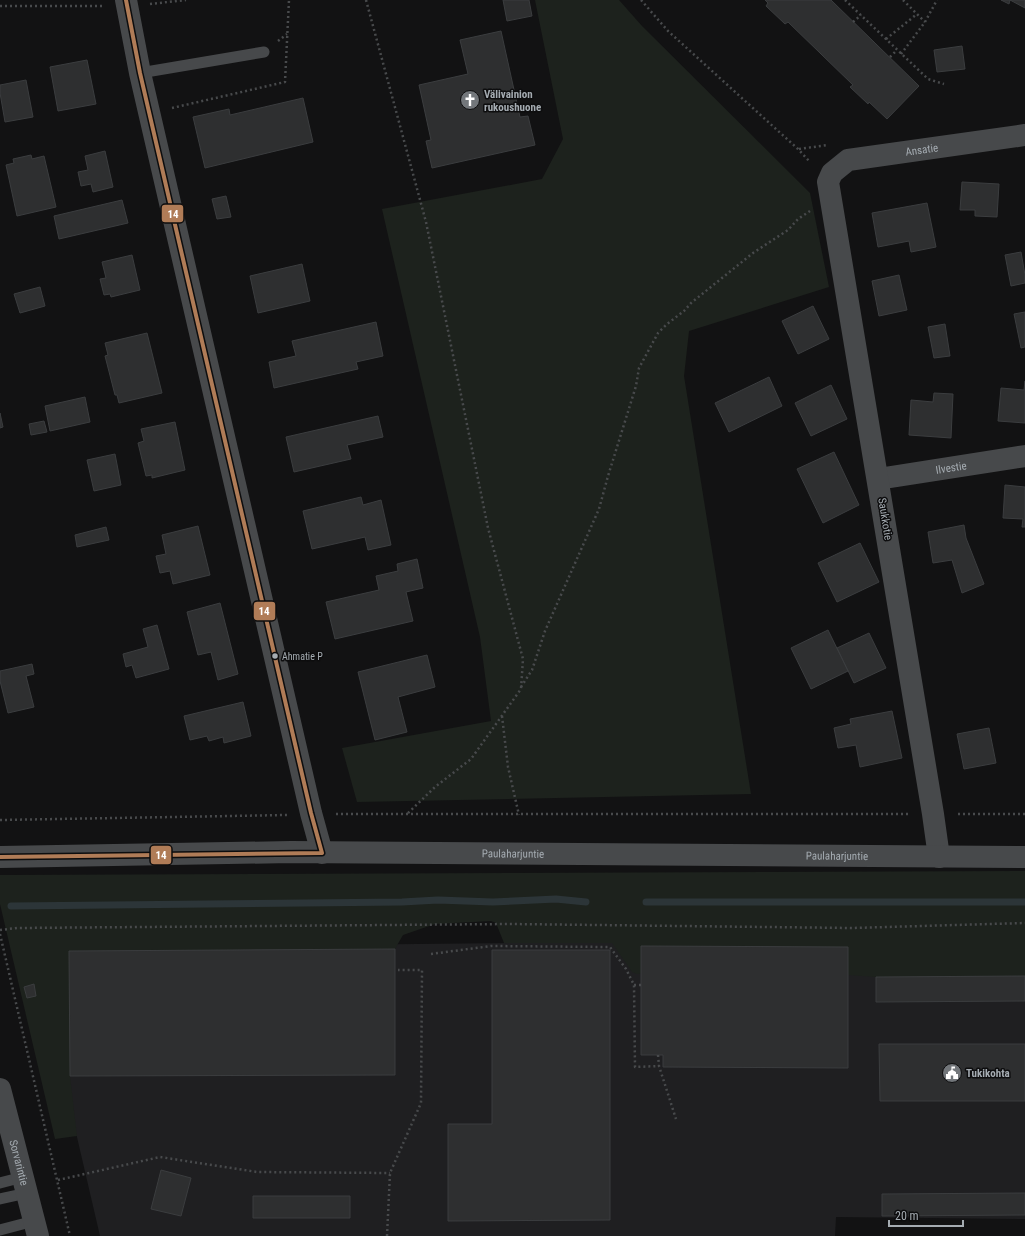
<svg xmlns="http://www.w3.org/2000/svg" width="1025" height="1236" viewBox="0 0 1025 1236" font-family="'Roboto Condensed',sans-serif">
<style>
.built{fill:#1f1f21}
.green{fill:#1d221d}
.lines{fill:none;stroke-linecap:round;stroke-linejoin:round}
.stream{stroke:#2c3538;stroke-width:7}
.building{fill:#2e2f30;stroke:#3b3d3f}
.path{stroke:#484a4c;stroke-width:2.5;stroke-dasharray:2 3;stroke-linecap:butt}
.service{stroke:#47494b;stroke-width:11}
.minor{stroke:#47494b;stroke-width:22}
.tertiary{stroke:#47494b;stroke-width:22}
.bus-1-casing{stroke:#0d0d0e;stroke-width:7}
.bus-1{stroke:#b07c57;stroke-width:4}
.bus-dot{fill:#a5acb2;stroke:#0d0d0e;stroke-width:1.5}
.labels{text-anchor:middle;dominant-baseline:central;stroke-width:3;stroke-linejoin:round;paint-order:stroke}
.bus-label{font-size:10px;fill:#a5acb2;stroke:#0d0d0e;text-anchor:start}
.poi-label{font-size:11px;font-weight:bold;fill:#a5acb2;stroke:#0d0d0e;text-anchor:start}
.street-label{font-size:11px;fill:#a5acb2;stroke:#0d0d0e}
.line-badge{stroke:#0d0d0e;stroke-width:1.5}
.badge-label{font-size:11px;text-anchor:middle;font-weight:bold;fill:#fff}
</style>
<rect width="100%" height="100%" fill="#121213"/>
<!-- built -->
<path class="built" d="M612 942 854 947 1025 973V1219L836 1217 835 1236H100L33 948Z"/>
<!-- green -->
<path class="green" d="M535 0H619L642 26 810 193 829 287 689 331 684 376 751 794 357 802 342 748 491 721 480 637 382 209 542 179 563 139Z
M1025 871V976L876 977 848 975V947L637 974 632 972 612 943H504L496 923 491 921 435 924 403 935 395 949 69 951 70 1076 77 1136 55 1139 0 904V875Z"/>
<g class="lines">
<!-- stream -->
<path class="stream" d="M646 902H1025
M11 906 402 902 438 900 493 902 556 899 586 902"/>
</g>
<!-- building -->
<path class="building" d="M503 0H529L532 16 507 21Z
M765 0H831L919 86 887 119 869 102 868 104 850 87 853 85 788 22 785 24 766 6 768 3Z
M1001 0H1025V8L1010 0 1009 4Z
M501 31 520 117 528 116 535 145 432 168 426 141 431 140 419 85 468 74 460 40Z
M962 46 965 69 937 72 934 50Z
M87 60 96 104 58 111 50 67Z
M26 80 33 117 5 122 0 93V85Z
M303 98 313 142 205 168 193 117 229 109 230 115Z
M105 151 113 187 93 192 91 184 81 186 78 172 88 170 85 156Z
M31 155 32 159 44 156 56 207 17 216 6 165 14 163 13 159Z
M962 182 999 184 997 217 975 216V210H960Z
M226 196 231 217 217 219 212 199Z
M122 200 128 223 59 239 54 216Z
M927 203 936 247 911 252 909 241 878 247 872 213Z
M1021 252 1025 275V283L1011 286 1005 255Z
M132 255 140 290 111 297 110 294 104 295 100 279 106 278 102 262Z
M302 264 310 301 258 313 250 276Z
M899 275 907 310 879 316 872 281Z
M40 287 45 306 20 313 14 294Z
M813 306 829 339 798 354 782 321Z
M1025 312V347L1021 348 1014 314Z
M376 322 383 356 356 362 358 369 274 388 269 362 296 356 292 341Z
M945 324 950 356 934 358 928 327Z
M147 333 162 393 119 403 117 395H115L105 356 108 355 105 343Z
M769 377 782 406 729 432 715 403Z
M1025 381V423L998 421 1001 388 1024 390Z
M831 385 847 419 811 436 795 403Z
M934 393 953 394 951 438 909 435 911 400 933 402Z
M85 397 90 422 50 431 45 406Z
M0 413 3 427 0 428Z
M378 416 383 437 347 445 351 459 294 472 286 437Z
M44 421 47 432 31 435 29 424Z
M175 422 185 470 152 478V475L146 476 138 443 144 441 141 429Z
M834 452 859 505 823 523 797 469Z
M115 454 121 485 94 491 87 460Z
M1005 485 1025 487V527H1022L1023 519 1003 518Z
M361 497 363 505 381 500 391 545 368 550 365 537 312 549 303 511Z
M964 525 966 538 984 584 962 593 952 560 933 563 928 532Z
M198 526 210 575 173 584 170 571 160 573 156 556 166 554 162 535Z
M106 527 109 540 77 547 75 535Z
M860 543 879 582 837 602 818 563Z
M417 559 423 588 406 592 413 621 335 639 326 602 379 590 376 576 398 571 397 564Z
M220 603 238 674 218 680 211 652 198 655 187 612Z
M157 625 169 669 136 678 132 665 126 667 123 654 148 647 143 629Z
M828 630 848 671 811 689 791 648Z
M869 633 886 668 854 683 837 648Z
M427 655 435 687 398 697 407 732 375 740 358 672Z
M32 664 34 674 26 676 34 707 8 713 0 681V671Z
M243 702 251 736 224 743 223 737 209 741 207 736 190 740 184 716Z
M892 711 902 758 860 767 856 745 838 748 834 728 851 724 850 719Z
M989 728 996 763 964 769 957 734Z
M641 946 848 947V1068L663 1067V1055H641Z
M395 949V1075L70 1076 69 951Z
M492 950H610V1220L448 1221V1124H492Z
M1025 976V1001L876 1002V977Z
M34 984 36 996 27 998 24 987Z
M879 1044H1025V1101H880Z
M161 1170 191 1178 181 1216 151 1209Z
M1025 1193V1215L882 1216V1194Z
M253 1196H350V1218H253Z"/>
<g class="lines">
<!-- path -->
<path class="path" d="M366 0 426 222 488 528 523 659 521 689 471 759 435 787 406 815
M641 0 668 31 798 149 810 162
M845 0 928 79 944 84
M903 0 925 22
M150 4 186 0
M0 6H103
M853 22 861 15
M886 39 917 14
M278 41 287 34
M901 54 925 22 937 0
M890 57 897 50
M172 108 285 82 289 0
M799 149 828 145
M521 687 532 670 545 631 599 509 608 476 636 386 639 368 658 333 667 324 684 311 691 303 753 253 788 230 798 219 810 211
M502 716 508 767 519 815
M336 814H909
M958 814H1025
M0 820 287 815
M0 930 17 928 511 924 852 928 1025 923
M0 934 70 1236
M431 954 491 946 610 947 626 969 634 985 635 1067 659 1066
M634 985H641
M658 1055 659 1066 676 1119
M58 1180 160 1157 257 1172 390 1173
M387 1236 390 1173 421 1103 422 970H398"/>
<!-- service -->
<path class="service" d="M140 73 264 52
M0 1183 23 1177
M0 1199 27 1193
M0 1230 34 1221"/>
<!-- minor -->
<g class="minor">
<path d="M126 0 140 73 311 813 322 853"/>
<path id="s1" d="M878 479 1025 456"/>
<path id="s2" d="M939 857 933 814 828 182 832 173 848 160 1025 135"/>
<path id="s3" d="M0 1089 38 1236"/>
</g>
<!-- tertiary -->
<path class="tertiary" id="s4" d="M0 857 291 852 1025 857"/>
<defs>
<path id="bus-1" d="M126 0 140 73 311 813 322 853
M0 857 322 853"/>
</defs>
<!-- bus-1 casing -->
<use href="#bus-1" class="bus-1-casing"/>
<!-- bus-1 -->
<use href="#bus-1" class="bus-1"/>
</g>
<!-- icons -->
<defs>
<symbol id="church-disc" viewBox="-11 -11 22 22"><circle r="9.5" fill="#72767a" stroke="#0d0d0e"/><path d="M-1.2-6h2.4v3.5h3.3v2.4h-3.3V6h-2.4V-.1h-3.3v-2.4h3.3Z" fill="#fff"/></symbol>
<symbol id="civic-disc" viewBox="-11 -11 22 22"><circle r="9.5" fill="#72767a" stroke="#0d0d0e"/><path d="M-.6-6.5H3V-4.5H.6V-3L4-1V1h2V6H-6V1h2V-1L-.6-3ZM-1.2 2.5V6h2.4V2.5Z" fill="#fff"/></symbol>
</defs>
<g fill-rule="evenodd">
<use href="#church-disc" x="459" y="89" width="22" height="22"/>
<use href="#civic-disc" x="941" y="1062" width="22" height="22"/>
</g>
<!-- markers -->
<circle class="bus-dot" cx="275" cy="656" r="3.5"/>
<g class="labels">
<!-- bus labels -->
<g class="bus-label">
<text x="282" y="656">Ahmatie P</text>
</g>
<!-- poi labels -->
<g class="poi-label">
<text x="484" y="94">Välivainion<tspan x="484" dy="13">rukoushuone</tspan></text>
<text x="966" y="1073">Tukikohta</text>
</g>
<!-- street labels -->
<g class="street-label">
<text stroke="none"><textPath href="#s2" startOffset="789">Ansatie</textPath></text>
<text stroke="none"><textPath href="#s1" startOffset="74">Ilvestie</textPath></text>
<text transform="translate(885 519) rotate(81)">Saukkotie</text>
<text stroke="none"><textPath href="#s4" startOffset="513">Paulaharjuntie</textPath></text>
<text stroke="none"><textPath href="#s4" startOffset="837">Paulaharjuntie</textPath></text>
<text stroke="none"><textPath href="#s3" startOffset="76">Sorvarintie</textPath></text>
</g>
</g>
<g class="line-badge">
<rect x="161" y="204" width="23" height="19" rx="4" fill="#b07c57"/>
<rect x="253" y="601" width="23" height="20" rx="4" fill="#b07c57"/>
<rect x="150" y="845" width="22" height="20" rx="4" fill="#b07c57"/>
</g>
<g class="badge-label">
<text x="173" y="218">14</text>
<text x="264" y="615">14</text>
<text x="161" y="859">14</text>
</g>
<!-- scale -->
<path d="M889 1220v6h74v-6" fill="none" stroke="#a5acb2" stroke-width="2"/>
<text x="895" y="1220" font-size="12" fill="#a5acb2" stroke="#0d0d0e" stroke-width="3" paint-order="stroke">20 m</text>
</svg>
